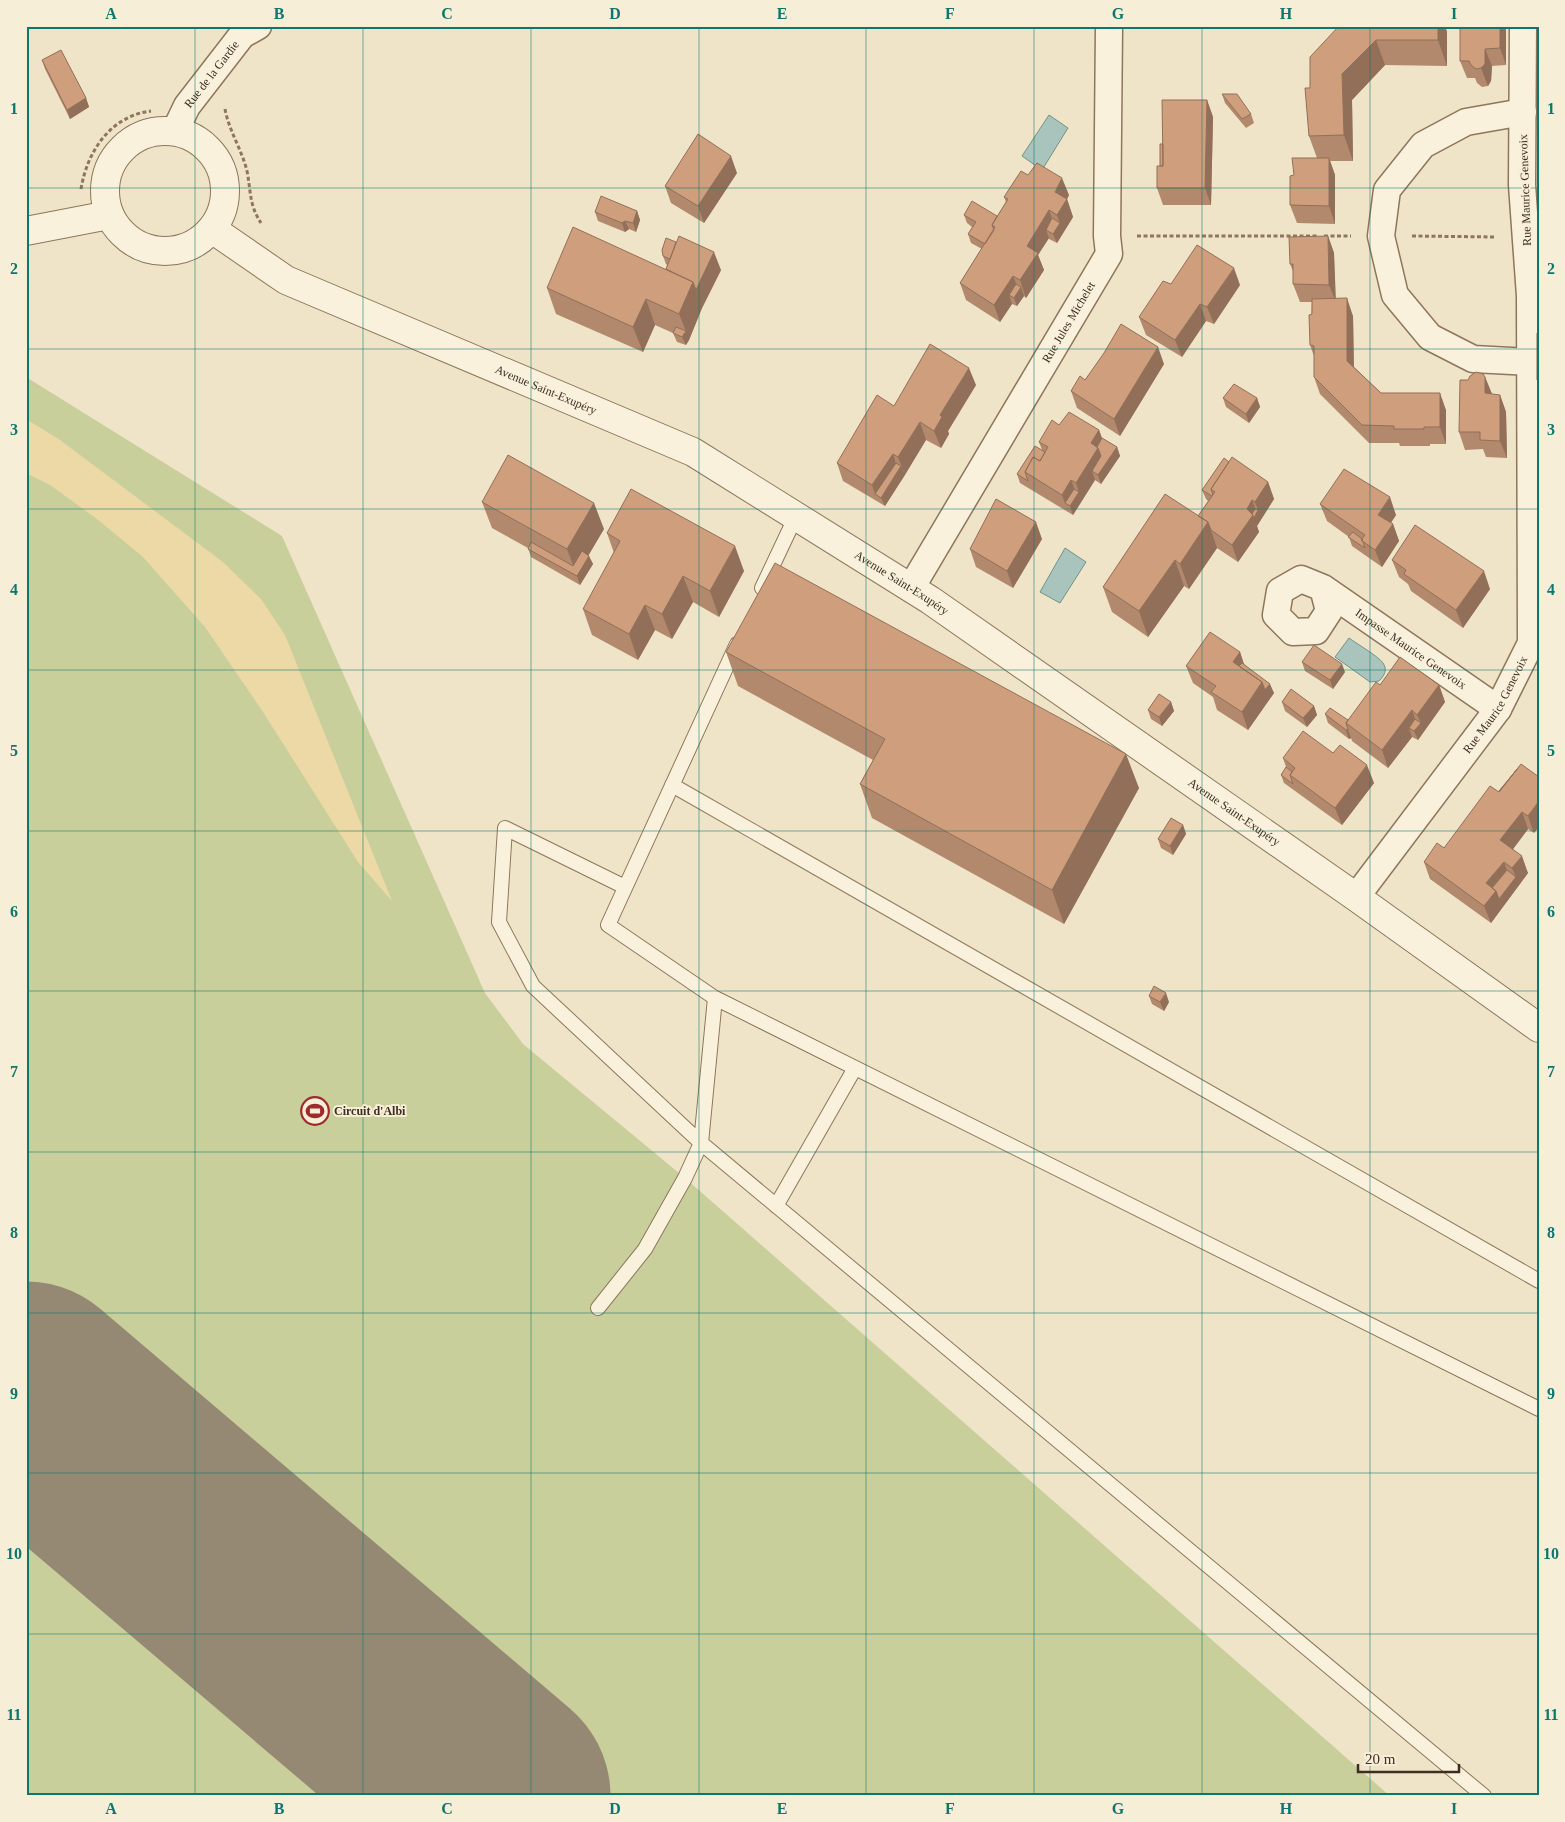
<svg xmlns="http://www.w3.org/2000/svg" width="1565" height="1822" viewBox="0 0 1565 1822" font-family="'Times New Roman',serif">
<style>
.green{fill:#c9cf9b}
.sand{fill:#ecd9a5}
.water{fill:#a9c4bc;stroke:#6f938a}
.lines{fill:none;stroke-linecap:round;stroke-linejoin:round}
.taxiway{stroke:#968974;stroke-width:91}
.runway{stroke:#968974;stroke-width:229}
.service-casing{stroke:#8d765c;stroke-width:16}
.minor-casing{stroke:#8d765c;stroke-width:29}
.tertiary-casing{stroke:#8d765c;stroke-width:30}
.path{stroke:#8d765c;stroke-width:3;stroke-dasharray:4 2.5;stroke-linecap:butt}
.service{stroke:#faf1dc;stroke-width:14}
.minor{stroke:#faf1dc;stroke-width:26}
.tertiary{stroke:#faf1dc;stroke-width:28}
.wall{fill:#b2896c}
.shaded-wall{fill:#916f58}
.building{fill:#cf9f7d;stroke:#916f58}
.grid{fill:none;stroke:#0f766e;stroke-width:1;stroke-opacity:0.55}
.labels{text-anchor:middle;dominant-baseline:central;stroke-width:4;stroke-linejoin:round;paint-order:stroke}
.street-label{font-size:12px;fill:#3d2e20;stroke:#f7eed8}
.poi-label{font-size:12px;font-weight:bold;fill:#3d2e20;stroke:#f7eed8;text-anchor:start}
.neatline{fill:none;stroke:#0f766e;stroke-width:2}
.grid-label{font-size:16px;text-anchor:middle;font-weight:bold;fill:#0f766e}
</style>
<rect width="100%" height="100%" fill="#f0e4c8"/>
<!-- green -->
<path class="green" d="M26 377 282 536 485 993 523 1044 685 1178 1390 1796H26Z"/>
<!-- sand -->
<path class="sand" d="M26 419 60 440 223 562 261 599 285 635 392 901 358 862 263 712 205 627 143 557 97 519 50 485 26 473Z"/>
<!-- water -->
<path class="water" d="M1049 115 1068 128 1042 170 1022 156Z
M1065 548 1086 562 1060 603 1040 592Z
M1349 638C1357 644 1378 656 1383 663 1388 670 1384 676 1379 681L1370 682 1335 657Z"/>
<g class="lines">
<!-- taxiway -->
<path class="taxiway" d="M390 1706 453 1778 463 1796"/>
<!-- runway -->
<path class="runway" d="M26 1396 496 1796"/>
<defs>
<path id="service" d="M762 588 796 516
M672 785 1539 1281
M625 887 505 828 499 922 533 986 701 1143 1484 1796
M715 998 608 925 737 644
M776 1206 855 1068
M598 1308 645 1249 685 1178 701 1143 715 998 1539 1409"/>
<g id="minor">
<path d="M1523 112 1466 122 1423 145 1387 190 1381 236 1395 295 1430 337 1473 359 1530 362"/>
<path id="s1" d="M175 131 187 106 242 35 258 26"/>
<path id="s2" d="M911 588 1109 254 1107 236 1109 26"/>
<path id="s3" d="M1323 588 1329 611 1316 631 1293 632 1276 615 1280 591 1301 579 1323 588 1498 709"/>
<path id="s4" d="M1356 897 1498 709 1531 643 1530 296 1522 185 1523 26"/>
</g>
<g id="tertiary">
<circle cx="165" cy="191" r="60"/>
<path id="s5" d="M212 229 286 280 693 452 930 600 1356 897 1539 1028"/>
<path d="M26 231 109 215"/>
</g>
</defs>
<!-- service casing -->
<use href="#service" class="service-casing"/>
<!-- minor casing -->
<use href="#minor" class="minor-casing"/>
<!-- tertiary casing -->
<use href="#tertiary" class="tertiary-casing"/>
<!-- path -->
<path class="path" d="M225 109C229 131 242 150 247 171 251 191 249 205 261 223
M81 189C87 152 110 116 151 111
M1137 236H1318
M1324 236H1351
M1412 236 1496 237"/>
<!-- service -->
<use href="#service" class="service"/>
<!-- minor -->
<use href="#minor" class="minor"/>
<!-- tertiary -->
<use href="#tertiary" class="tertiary"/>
</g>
<!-- wall -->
<path class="wall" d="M1339 26H1445L1447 32V66L1385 65 1352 100 1353 161H1330L1335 175V224L1297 223 1290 205 1294 175 1317 158 1309 136 1310 88Z
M1506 26V65L1492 66 1491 81 1488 86 1482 87 1477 83 1475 78H1467L1460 61Z
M42 60 86 98 89 107 70 119 45 69Z
M1222 94 1251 114 1254 123 1246 128 1225 103Z
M1207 100 1213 117 1211 205H1163L1157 188 1163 144Z
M737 173 704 223 671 203 665 186Z
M1069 195 1067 199 1073 217 1057 243 1049 239V238L1038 255 1044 270 1026 298 1024 296 1017 306 1012 304 1000 322 966 300 960 283 982 249 971 243 968 234 972 227 967 223 964 215 997 216 1006 202 1004 197Z
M637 211 640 220 636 232 629 229 625 232 598 221 595 212Z
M1328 236 1334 253 1335 298 1353 316 1354 367 1381 393 1446 410V444H1430V446H1400L1399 443H1369L1320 394 1314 377V356L1310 345 1312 302H1300L1293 284V271L1290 264Z
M663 256 721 270 702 308 689 340 686 345 677 342 673 333 655 325 643 352 556 314 547 288 666 269 667 265 666 264Z
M1171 284 1240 285 1214 324 1206 321 1182 357 1146 335 1139 317Z
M1164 364 1120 436 1077 408 1071 391 1085 380Z
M1485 377 1492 394 1500 395 1506 412 1507 458 1486 457 1483 449 1465 450 1459 432 1468 380Z
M976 385 948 431 949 434 941 448 926 440 885 506 843 481 837 463 894 406Z
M1223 398H1257L1260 407 1249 423 1226 407Z
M1059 425 1099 430 1102 438 1117 447 1120 456 1101 484 1095 480 1073 515 1020 483 1017 474 1042 450 1039 442Z
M1229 462 1268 482 1274 499 1257 526 1259 532 1238 562 1217 548 1189 589 1184 586 1148 637 1112 612 1103 587 1198 516 1208 501 1206 499 1202 490Z
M482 502 604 529 588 555 593 564 580 585 531 557 528 548 492 528Z
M1320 504 1396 515 1391 522 1393 524 1399 541 1382 567 1352 546 1349 537 1327 521Z
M607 533 744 571 719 617 693 602 672 639 655 630 638 660 592 635 583 609 614 553Z
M1042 539 1013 588 976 567 970 549Z
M1392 560 1490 589 1463 628 1411 591 1408 584 1399 577Z
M726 652 1139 788 1064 924 872 818 860 784 873 760 738 686Z
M1240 652 1244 665 1274 693 1248 730 1217 710 1213 697 1193 683 1186 666Z
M1302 662 1345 672 1333 689 1305 671Z
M1380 685H1439L1445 702 1418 740 1412 737 1388 768 1352 741 1351 738 1349 739 1328 723 1325 714 1348 720Z
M1171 702 1174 711 1162 726 1151 719 1148 710Z
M1282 702 1314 706 1317 715 1307 727 1285 711Z
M1283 758 1374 783 1342 825 1284 783 1281 775 1286 767Z
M1521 764 1534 833 1528 829 1513 849 1528 873 1491 923 1430 879 1424 862 1444 848 1499 791Z
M1183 825 1186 834 1173 855 1161 848 1158 839Z
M1149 996 1169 1002 1164 1011 1152 1004Z"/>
<!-- shaded-wall -->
<path class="shaded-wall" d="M1438 26H1445L1447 32V66L1438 40Z
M1500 26H1506V65L1500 48Z
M1376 40 1385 65 1352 100 1353 161 1344 135 1342 74Z
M1485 49 1492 66 1491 81 1488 86 1481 68Z
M86 98 89 107 70 119 67 110Z
M1207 100 1213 117 1211 205 1205 188Z
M731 156 737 173 704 223 698 206Z
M1329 158 1335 175V224L1329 206Z
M1062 178 1069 195 1065 203 1067 199 1073 217 1057 243 1053 234 1060 223 1057 215 1055 192Z
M1049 210 1055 227 1046 230 1049 238 1038 255 1044 270 1026 298 1020 280 1027 246Z
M637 211 640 220 636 232 633 223Z
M625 221 629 229 625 232 622 223Z
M1328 236 1334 253 1336 302 1329 285Z
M714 252 721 270 702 308 689 340 686 345 682 337 686 331 679 314 693 282Z
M1234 268 1240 285 1214 324 1207 307Z
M1013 276 1019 291 1021 287 1024 296 1017 306 1014 298 1009 295 1012 304 1000 322 994 305Z
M1347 298 1353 316 1354 379 1347 361Z
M646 299 655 325 643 352 633 327Z
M1200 304 1206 321 1182 357 1175 340Z
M1158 347 1164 364 1120 436 1114 419Z
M969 368 976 385 948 431 949 434 941 448 934 431 940 415Z
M1485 377 1492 394 1485 393Z
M1440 393 1446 410V444L1440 427Z
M1500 395 1506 412 1507 458 1500 441Z
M1257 398 1260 407 1249 423 1246 414Z
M920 422 926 440 905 475 898 457Z
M1099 430 1105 447H1117L1120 456 1101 484 1098 475 1092 471 1095 480 1073 515 1070 506 1065 503 1062 495 1071 480 1077 495 1079 492 1076 483 1091 443Z
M893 454 898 471 901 466 905 475 885 506 881 498 875 494 872 485Z
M1268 482 1274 499 1257 526 1259 532 1238 562 1232 545 1247 509 1252 500 1257 513 1258 510 1255 502Z
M1390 497 1396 515 1385 532 1378 515Z
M594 503 604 529 577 575 567 549Z
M1036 522 1042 539 1013 588 1007 571Z
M1208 522 1217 548 1189 589 1180 564Z
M1393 524 1399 541 1382 567 1375 550Z
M735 546 744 571 719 617 710 591Z
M589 556 593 564 580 585 577 576Z
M1175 560 1184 586 1148 637 1139 611Z
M1484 571 1490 589 1463 628 1456 610Z
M683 576 693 602 672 639 662 614Z
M645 605 655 630 638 660 629 634Z
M1240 652 1246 670 1236 671 1233 662Z
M1342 664 1345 672 1333 689 1330 680Z
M1262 682 1270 684 1274 693 1248 730 1242 712Z
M1439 685 1445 702 1418 740 1414 731 1409 728 1412 737 1388 768 1382 750 1412 710 1418 727 1421 723 1417 715Z
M1171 702 1174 711 1162 726 1159 717Z
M1314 706 1317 715 1307 727 1303 718Z
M1348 729 1351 738 1349 739 1346 730Z
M1126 754 1139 788 1064 924 1052 890Z
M1367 765 1374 783 1342 825 1335 808Z
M1539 801V827L1534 833 1528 816Z
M1522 812 1528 829 1507 857 1500 840Z
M1183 825 1186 834 1173 855 1170 846Z
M1522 856 1528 873 1491 923 1484 906 1486 883 1504 862 1510 879 1516 877 1512 868Z
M1166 993 1169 1002 1164 1011 1160 1002Z"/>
<!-- building -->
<path class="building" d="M1339 26H1438V40H1376L1342 74 1344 135 1309 136 1305 88H1310V57Z
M1460 26H1500V48L1485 49V64L1481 68 1476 69 1471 65 1469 61H1460Z
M61 50 86 98 67 110 42 60Z
M1537 61H1539V107H1537Z
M1222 94H1237L1251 114 1242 119Z
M1162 100H1207L1205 188H1157V166H1163Z
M698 134 731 156 698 206 665 186Z
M1160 144H1163V166H1160Z
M1292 158H1329V206L1290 205V176L1294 175Z
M1037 163 1062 178 1055 192 1067 199 1057 215 1049 210 1027 246 1038 253 1020 280 1013 276 994 305 960 283 995 227 992 225 1008 199 1004 197 1021 171 1028 175Z
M601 196 637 211 633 223 625 221 622 223 595 212Z
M972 201 997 216 992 225 994 230 985 244 968 234 976 222 964 215Z
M1052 218 1060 223 1053 234 1046 230Z
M573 227 693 282 679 314 646 299 633 327 547 288Z
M679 236 714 252 696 290 693 282 666 269Z
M1328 236 1329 285 1293 284V264H1290L1289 237Z
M666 238 676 242 670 259 663 256 662 250Z
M1197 245 1234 268 1207 307 1200 304 1175 340 1139 317 1163 281 1171 284Z
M1016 284 1021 287 1014 298 1009 295Z
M1347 298V361L1381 393H1440V427H1424V429H1394V426L1362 425 1314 377V346L1310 345 1309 315 1312 314V299Z
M1121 324 1158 347 1114 419 1071 391 1080 376 1085 380 1104 353Z
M676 327 686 331 682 337 673 333Z
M1537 333H1539V380H1537Z
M930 344 969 368 940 415 942 417 934 431 920 422 898 457 893 454 872 485 837 463 877 395 894 406Z
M1476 372 1483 374 1485 377V393L1500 395V441L1480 440V432H1459L1460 380H1468L1470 376Z
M1234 384 1257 398 1246 414 1223 398Z
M1069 412 1099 430 1091 443 1098 448 1076 483 1071 480 1062 495 1025 472 1033 457 1040 461 1048 447 1039 442 1052 420 1059 425Z
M1102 438 1117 447 1098 475 1092 471 1101 456 1098 448 1097 447Z
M1035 446 1045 452 1040 461 1033 457 1025 472 1028 481 1017 474Z
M508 455 594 503 567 549 482 502Z
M1232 457 1268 482 1255 502 1252 500 1247 509 1253 515 1232 545 1211 530 1208 522 1198 516 1215 492 1211 489Z
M1224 458 1229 462 1211 489 1213 495 1212 496 1202 490Z
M896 463 901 466 881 498 875 494Z
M1344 469 1390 497 1378 515 1393 524 1375 550 1361 540 1365 535 1320 504Z
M631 489 735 546 710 591 683 576 662 614 645 605 629 634 583 609 620 541 607 533Z
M1074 489 1079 492 1070 506 1065 503Z
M1165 494 1208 522 1180 564 1175 560 1139 611 1103 587Z
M996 499 1036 522 1007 571 970 549Z
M1255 509 1258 510 1254 518 1252 514Z
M1415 525 1484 571 1456 610 1404 574 1406 570 1392 560Z
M1353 532 1362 539 1365 548 1348 537Z
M531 542 573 566 582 551 589 556 577 576 528 549Z
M775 563 1126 754 1052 890 860 784 885 739 726 652Z
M1210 632 1240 652 1233 662 1262 682 1242 712 1211 692 1216 686 1186 666Z
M1314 645 1342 664 1330 680 1302 662Z
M1400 657 1439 685 1417 715 1412 710 1382 750 1346 723 1376 682 1380 685Z
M1242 663 1270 684 1265 690 1262 682 1239 666Z
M1291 689 1314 706 1303 718 1282 702Z
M1159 694 1171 702 1159 717 1148 710Z
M1330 708 1348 720 1346 723 1348 729 1346 730 1325 714Z
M1415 719 1421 723 1414 731 1409 728Z
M1303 731 1333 753 1340 745 1367 765 1335 808 1290 775 1295 768 1283 758Z
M1521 764 1539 777V801L1528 816 1522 812 1500 840 1522 856 1512 868 1504 862 1486 883 1496 891 1484 906 1424 862 1437 843 1444 848 1490 786 1499 792Z
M1286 767 1292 772 1290 775 1293 784 1281 775Z
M1518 768 1499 792V791Z
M1171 818 1183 825 1170 846 1158 839Z
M1507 870 1516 877 1499 899 1496 891 1492 888Z
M1154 986 1166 993 1160 1002 1149 996Z"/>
<!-- grid -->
<path class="grid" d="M195 26V1796M363 26V1796M531 26V1796M699 26V1796M866 26V1796M1034 26V1796M1202 26V1796M1370 26V1796M26 188H1539M26 349H1539M26 509H1539M26 670H1539M26 831H1539M26 991H1539M26 1152H1539M26 1313H1539M26 1473H1539M26 1634H1539"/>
<!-- icons -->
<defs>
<symbol id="stadium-ring" viewBox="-11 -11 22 22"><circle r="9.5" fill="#f7eed8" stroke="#9e2a2b" stroke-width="1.5"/><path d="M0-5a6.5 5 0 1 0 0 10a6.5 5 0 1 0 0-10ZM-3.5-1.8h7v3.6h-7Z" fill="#9e2a2b"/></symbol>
</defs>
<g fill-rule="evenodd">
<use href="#stadium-ring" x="299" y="1095" width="32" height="32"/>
</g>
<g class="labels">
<!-- street labels -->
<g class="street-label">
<text stroke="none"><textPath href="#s1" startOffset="68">Rue de la Gardie</textPath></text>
<text transform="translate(1525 190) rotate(-92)">Rue Maurice Genevoix</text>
<text stroke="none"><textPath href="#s2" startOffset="309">Rue Jules Michelet</textPath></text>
<text stroke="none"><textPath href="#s5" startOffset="372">Avenue Saint-Exupéry</textPath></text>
<text stroke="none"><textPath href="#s5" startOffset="778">Avenue Saint-Exupéry</textPath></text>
<text stroke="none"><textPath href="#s3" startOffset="274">Impasse Maurice Genevoix</textPath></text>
<text stroke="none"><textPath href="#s4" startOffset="238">Rue Maurice Genevoix</textPath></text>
<text stroke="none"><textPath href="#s5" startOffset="1182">Avenue Saint-Exupéry</textPath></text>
</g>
<!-- poi labels -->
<g class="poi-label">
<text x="334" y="1111">Circuit d'Albi</text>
</g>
</g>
<!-- border -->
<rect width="1565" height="1822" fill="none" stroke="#f7eed8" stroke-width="55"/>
<!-- scale -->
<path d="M1358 1764v8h101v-8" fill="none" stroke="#3d2e20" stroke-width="2.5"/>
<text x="1365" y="1764" font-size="15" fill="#3d2e20" stroke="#f7eed8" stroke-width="4" paint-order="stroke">20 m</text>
<rect x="28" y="28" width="1510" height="1766" class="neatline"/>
<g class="grid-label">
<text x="111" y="19">A</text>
<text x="279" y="19">B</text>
<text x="447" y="19">C</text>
<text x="615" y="19">D</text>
<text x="782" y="19">E</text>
<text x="950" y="19">F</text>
<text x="1118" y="19">G</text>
<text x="1286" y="19">H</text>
<text x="1454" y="19">I</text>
<text x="14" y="114">1</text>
<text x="1551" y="114">1</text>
<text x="14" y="274">2</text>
<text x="1551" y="274">2</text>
<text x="14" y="435">3</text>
<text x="1551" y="435">3</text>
<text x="14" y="595">4</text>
<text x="1551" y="595">4</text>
<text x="14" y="756">5</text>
<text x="1551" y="756">5</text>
<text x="14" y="917">6</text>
<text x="1551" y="917">6</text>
<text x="14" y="1077">7</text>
<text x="1551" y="1077">7</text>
<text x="14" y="1238">8</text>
<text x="1551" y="1238">8</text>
<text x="14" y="1399">9</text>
<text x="1551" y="1399">9</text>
<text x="14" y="1559">10</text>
<text x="1551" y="1559">10</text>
<text x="14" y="1720">11</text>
<text x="1551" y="1720">11</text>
<text x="111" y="1814">A</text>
<text x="279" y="1814">B</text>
<text x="447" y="1814">C</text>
<text x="615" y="1814">D</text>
<text x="782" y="1814">E</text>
<text x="950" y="1814">F</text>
<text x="1118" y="1814">G</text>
<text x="1286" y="1814">H</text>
<text x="1454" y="1814">I</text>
</g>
</svg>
